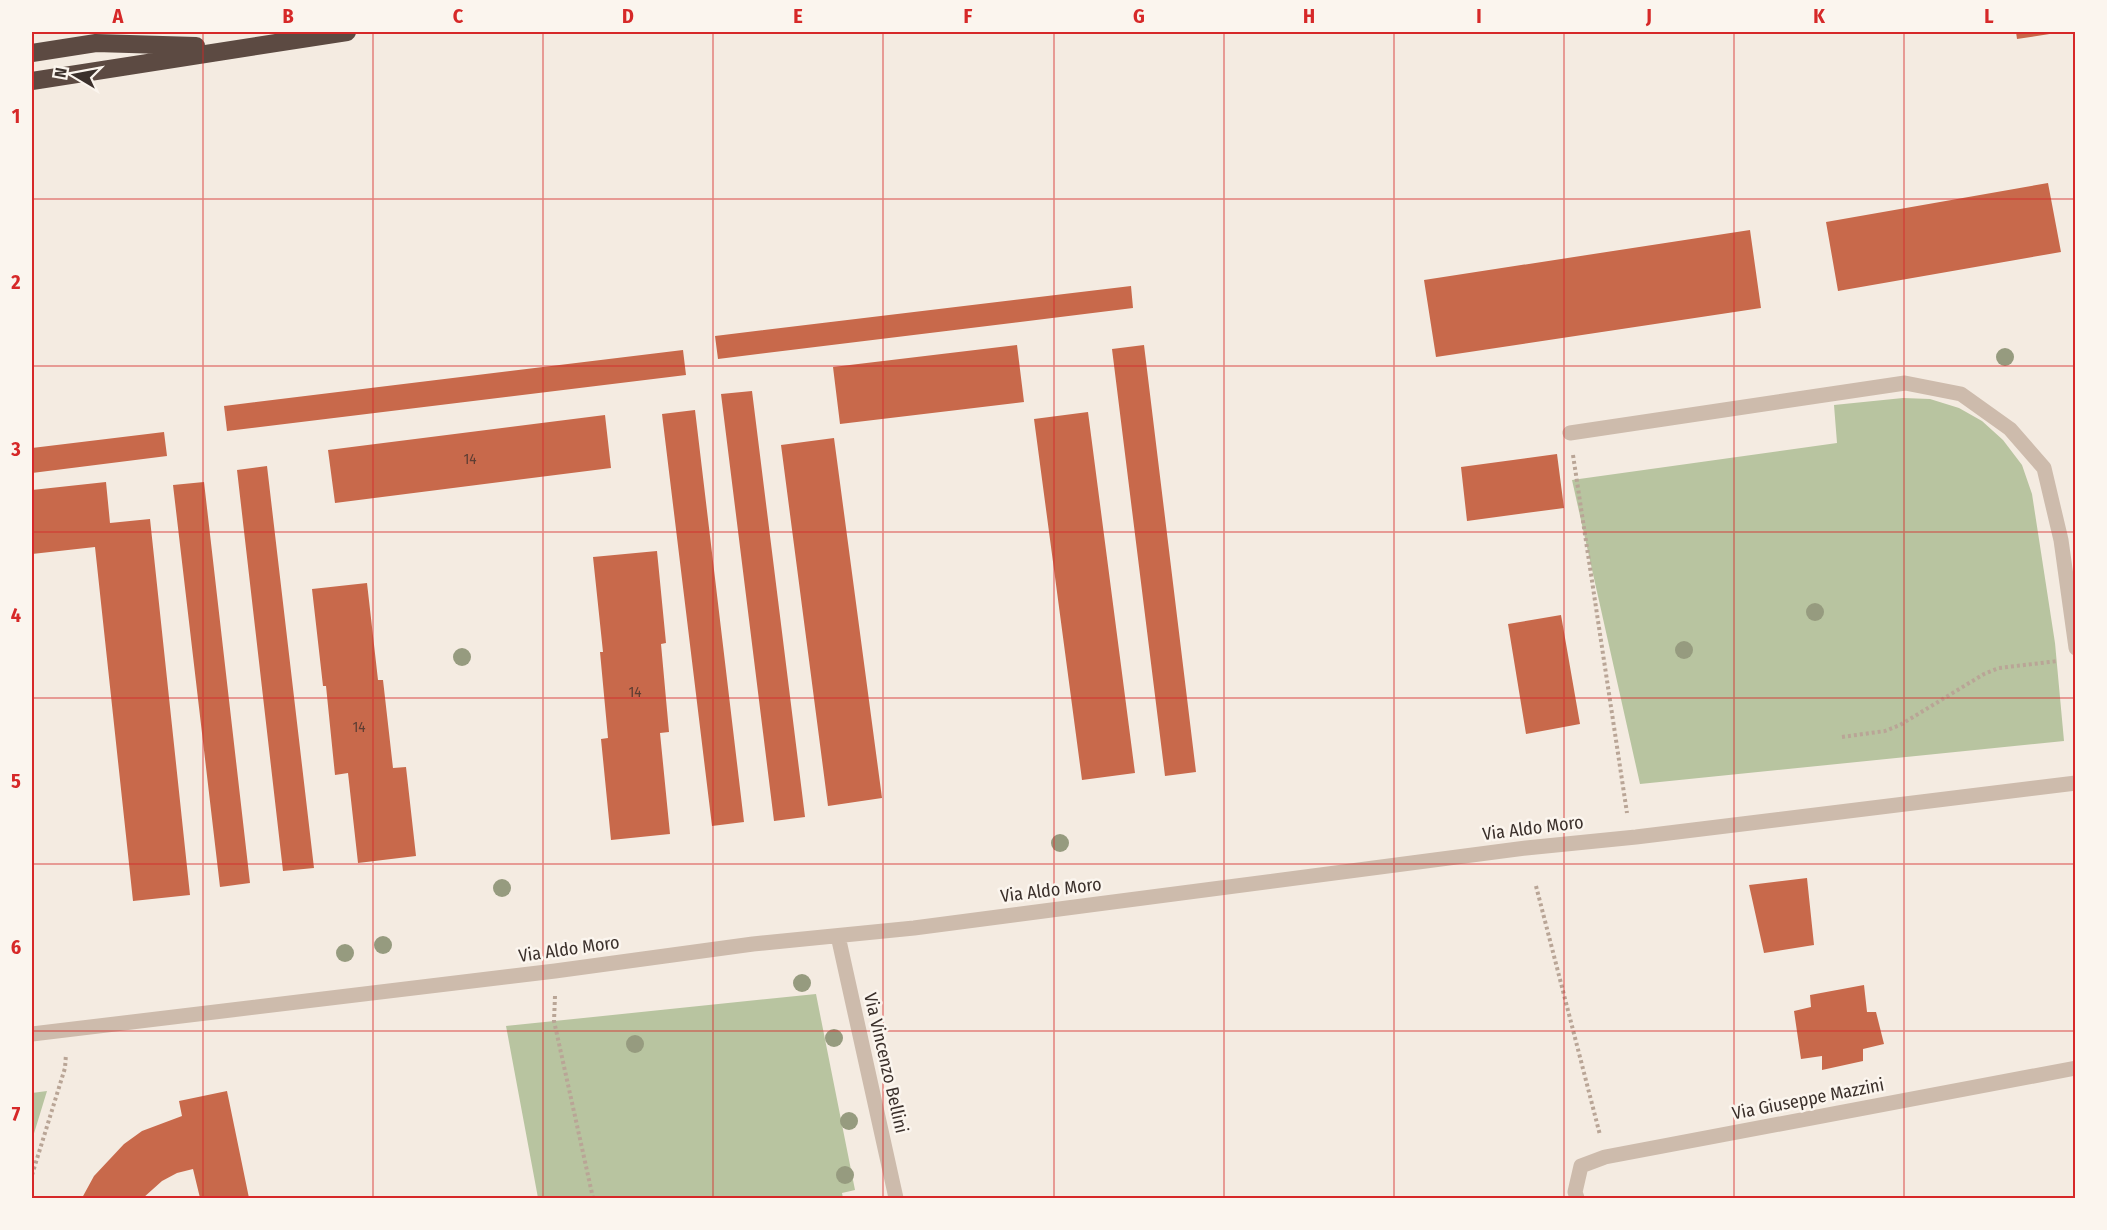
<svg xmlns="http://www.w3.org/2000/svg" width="2107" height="1230" viewBox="0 0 2107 1230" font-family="'Fira Sans Condensed',sans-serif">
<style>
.green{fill:#b8c4a0}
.building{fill:#c8694b}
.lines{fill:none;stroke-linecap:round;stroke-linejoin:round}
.path{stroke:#b9a596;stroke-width:4;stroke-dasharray:3 3;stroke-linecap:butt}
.lane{stroke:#cdbbac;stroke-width:15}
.street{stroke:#cdbbac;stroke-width:15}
.highway{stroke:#5c4a42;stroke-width:18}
.tree{fill:#969b7f}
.grid{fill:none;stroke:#d62828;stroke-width:1.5;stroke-opacity:0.55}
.labels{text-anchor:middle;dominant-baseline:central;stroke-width:5;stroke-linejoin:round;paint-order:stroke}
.number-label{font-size:15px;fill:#5e3e33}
.street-label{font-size:18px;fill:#3b302b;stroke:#fbf5ee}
.neatline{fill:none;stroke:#d62828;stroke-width:2}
.grid-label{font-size:20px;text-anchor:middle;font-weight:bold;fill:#d62828}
</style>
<rect width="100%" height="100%" fill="#f4ebe1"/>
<!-- green -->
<path class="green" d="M1903 398 1930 399 1959 408 1982 421 2003 440 2022 465 2032 494 2055 643 2064 741 1640 784 1572 480 1837 443 1834 405Z
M816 994 855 1190 842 1193 843 1198H538L506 1026Z
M47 1091 32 1140V1093Z"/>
<!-- building -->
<path class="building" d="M2016 32H2056V33L2017 39Z
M2048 183 2061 252 1838 291 1826 222Z
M1750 230 1761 308 1436 357 1424 280Z
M1131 286 1133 308 718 359 715 336Z
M1017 345 1024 402 840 424 833 367Z
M1144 345 1196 772 1165 776 1112 349Z
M683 350 686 375 227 431 224 406Z
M752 391 805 817 774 821 721 394Z
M695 410 744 822 712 826 662 414Z
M1088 412 1135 773 1082 780 1034 419Z
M605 415 611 468 335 503 328 450Z
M164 432 167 456 32 473V448Z
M834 438 882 798 828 806 781 445Z
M1557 454 1564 508 1467 521 1461 467Z
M267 466 314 868 283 871 237 470Z
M106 482 110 523 150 519 190 895 133 901 95 547 32 554V490Z
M204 482 250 883 220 887 173 485Z
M657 551 666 643 661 644 669 732 660 733 670 834 611 840 601 739 608 738 600 652H603L593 557Z
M367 583 378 680H383L393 768 406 767 416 856 358 863 348 773 335 775 326 686H323L312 589Z
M1561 615 1580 724 1526 734 1508 624Z
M1807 878 1814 945 1764 953 1749 885Z
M1864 985 1867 1012H1876L1884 1044 1863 1049V1061L1822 1070V1056L1801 1059 1794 1011 1811 1007 1810 995Z
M227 1091 249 1198H200L193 1169 177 1173 162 1181 143 1198H82L94 1176 124 1144 142 1131 182 1116 179 1101Z"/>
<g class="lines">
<!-- path -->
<path class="path" d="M1573 455 1627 813
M1842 737 1885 731 1900 725 1984 674 1999 668 2058 661
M1536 886 1600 1135
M555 996 554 1021 593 1198
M32 1175 65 1068 66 1054"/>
<!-- lane -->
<path class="lane" d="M1570 433 1905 383 1961 394 2010 429 2044 468 2061 540 2076 648"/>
<!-- street -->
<path class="street" d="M838 936 896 1198
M32 1034 555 971 753 944 914 928 1526 848 1636 837 2076 783
M1577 1198 1575 1192 1581 1166 1605 1157 2076 1068"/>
<!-- highway -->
<path class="highway" d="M32 53 96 43 196 46
M32 81 347 32"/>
</g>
<!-- trees -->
<g class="tree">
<circle cx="2005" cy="357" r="9"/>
<circle cx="1815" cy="612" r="9"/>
<circle cx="1684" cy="650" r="9"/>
<circle cx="462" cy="657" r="9"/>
<circle cx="1060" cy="843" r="9"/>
<circle cx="502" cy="888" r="9"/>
<circle cx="383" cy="945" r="9"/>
<circle cx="345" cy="953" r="9"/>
<circle cx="802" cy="983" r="9"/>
<circle cx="834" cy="1038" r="9"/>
<circle cx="635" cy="1044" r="9"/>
<circle cx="849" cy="1121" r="9"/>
<circle cx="845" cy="1175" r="9"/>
</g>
<!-- grid -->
<path class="grid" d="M203 32V1198M373 32V1198M543 32V1198M713 32V1198M883 32V1198M1054 32V1198M1224 32V1198M1394 32V1198M1564 32V1198M1734 32V1198M1904 32V1198M32 199H2076M32 366H2076M32 532H2076M32 698H2076M32 864H2076M32 1031H2076"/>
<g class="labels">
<!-- number labels -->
<g class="number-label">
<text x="470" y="459">14</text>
<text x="635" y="692">14</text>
<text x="359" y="727">14</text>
</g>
<!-- street labels -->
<g class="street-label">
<text transform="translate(1533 828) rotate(-7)">Via Aldo Moro</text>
<text transform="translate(1051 890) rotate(-7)">Via Aldo Moro</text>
<text transform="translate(569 949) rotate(-8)">Via Aldo Moro</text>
<text transform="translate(886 1063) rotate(77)">Via Vincenzo Bellini</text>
<text transform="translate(1808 1099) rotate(-11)">Via Giuseppe Mazzini</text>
</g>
</g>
<!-- border -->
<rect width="2107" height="1230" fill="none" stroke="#fbf5ee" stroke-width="66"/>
<!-- north arrow -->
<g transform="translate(75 75) rotate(280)" stroke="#fbf5ee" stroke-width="4.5" paint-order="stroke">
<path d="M0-4.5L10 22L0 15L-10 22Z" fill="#3b302b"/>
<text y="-9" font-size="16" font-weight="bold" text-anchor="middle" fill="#3b302b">N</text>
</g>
<rect x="33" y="33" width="2041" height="1164" class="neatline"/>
<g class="grid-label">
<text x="118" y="23">A</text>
<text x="288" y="23">B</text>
<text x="458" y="23">C</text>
<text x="628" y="23">D</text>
<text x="798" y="23">E</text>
<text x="968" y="23">F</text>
<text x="1139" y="23">G</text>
<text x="1309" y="23">H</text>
<text x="1479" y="23">I</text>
<text x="1649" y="23">J</text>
<text x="1819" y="23">K</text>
<text x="1989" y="23">L</text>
<text x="16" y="123">1</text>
<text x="16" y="289">2</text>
<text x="16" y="456">3</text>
<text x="16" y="622">4</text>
<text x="16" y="788">5</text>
<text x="16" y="954">6</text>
<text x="16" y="1121">7</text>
</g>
</svg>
